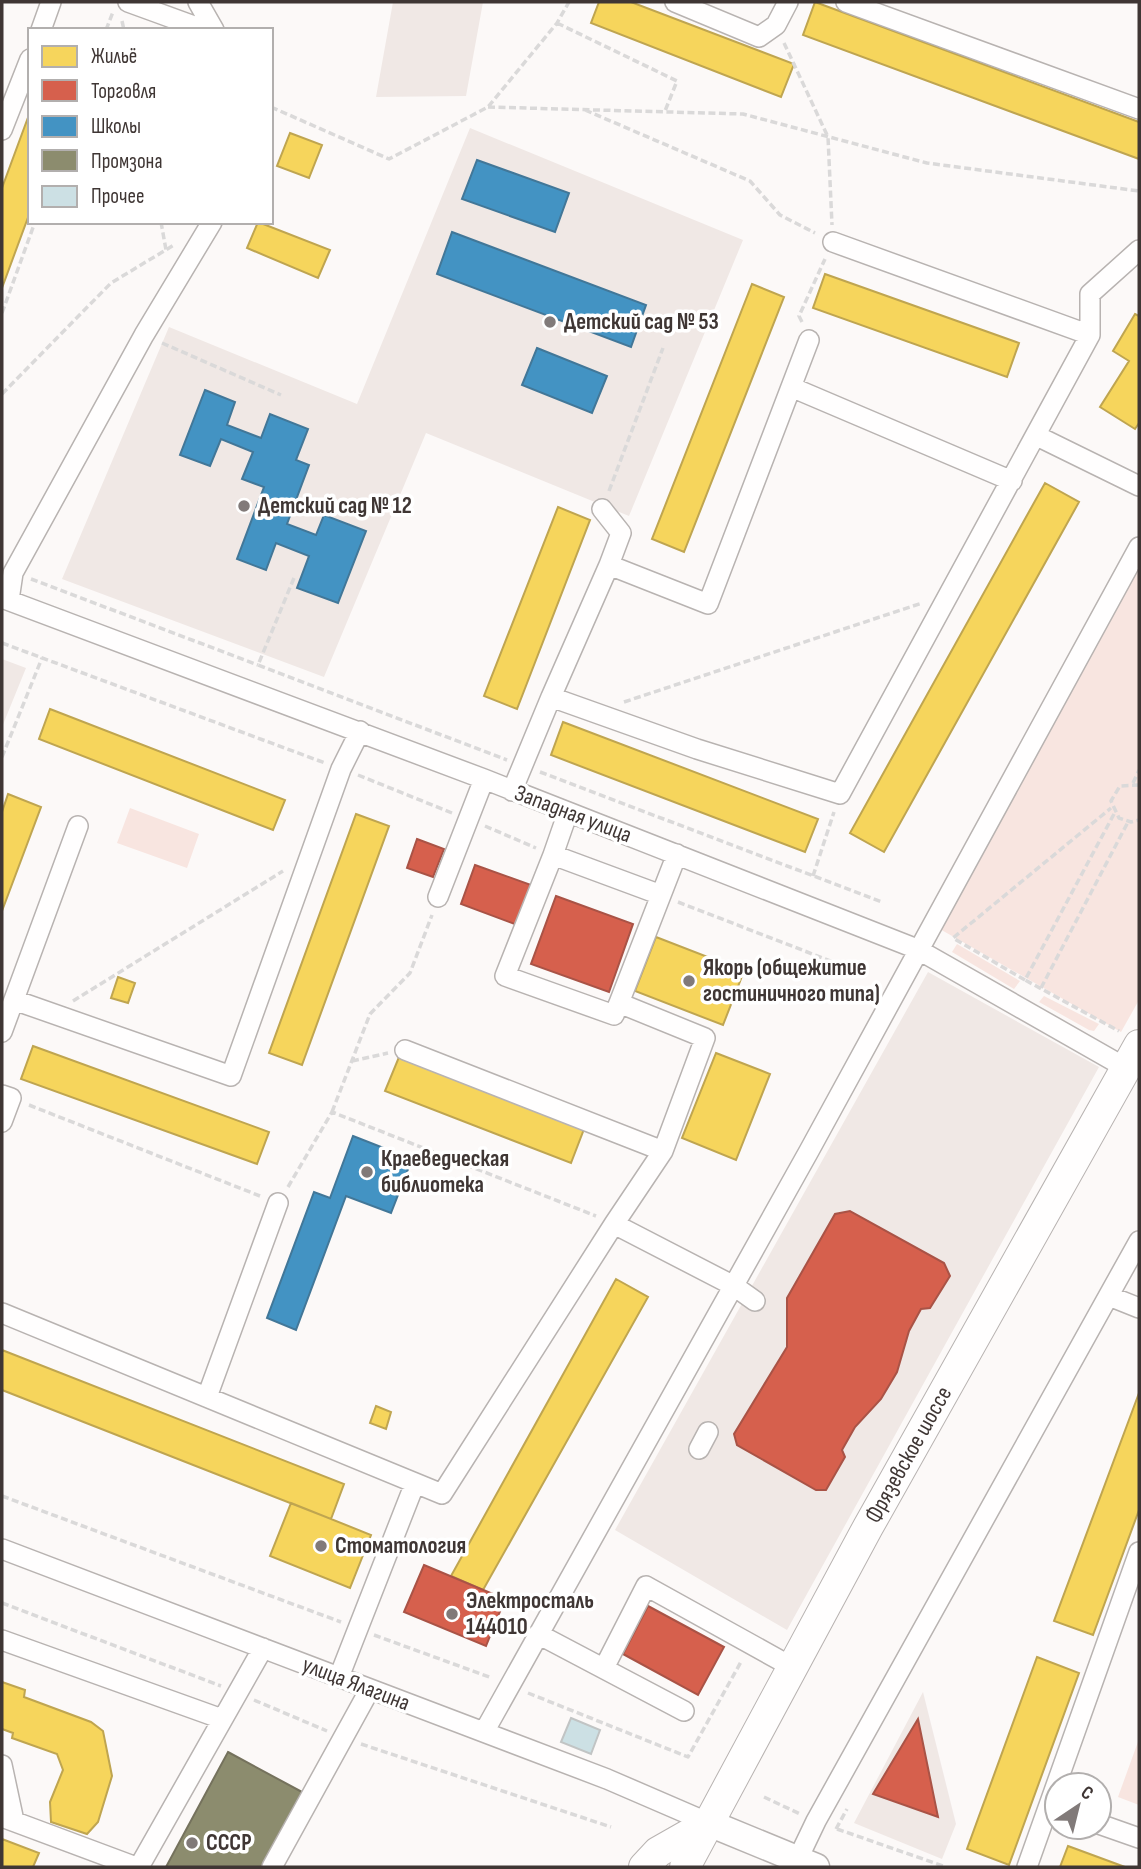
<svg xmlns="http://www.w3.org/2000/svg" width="1141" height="1869" viewBox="0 0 1141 1869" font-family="'Sofia Sans Condensed',sans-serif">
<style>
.built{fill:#f0e8e5}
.green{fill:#f8e5e0}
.homes{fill:#f6d55c;stroke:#bfa550;stroke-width:2}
.shops{fill:#d6604d;stroke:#a95346;stroke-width:2}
.schools{fill:#4393c3;stroke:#427798;stroke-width:2}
.industry{fill:#8c8c6e;stroke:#75725d;stroke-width:2}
.building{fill:#cce0e4;stroke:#c1c4c4;stroke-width:2}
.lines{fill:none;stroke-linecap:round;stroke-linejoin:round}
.minor-casing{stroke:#b8b3b1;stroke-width:22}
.major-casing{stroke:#b8b3b1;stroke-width:29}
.highway-casing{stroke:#b8b3b1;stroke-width:32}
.path{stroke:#dad9d9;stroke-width:3.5;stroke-dasharray:7 3.5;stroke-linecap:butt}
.minor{stroke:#fffefe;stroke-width:19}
.major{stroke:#fffefe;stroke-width:26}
.highway{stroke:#fffefe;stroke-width:30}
.poi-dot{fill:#817a79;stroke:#fff;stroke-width:2.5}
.labels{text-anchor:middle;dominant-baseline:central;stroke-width:7;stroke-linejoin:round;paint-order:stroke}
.poi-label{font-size:23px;font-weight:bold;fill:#3f3634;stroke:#fff;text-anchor:start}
.street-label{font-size:23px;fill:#3f3634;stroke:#fff}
</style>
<rect width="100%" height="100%" fill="#fcf9f8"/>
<!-- built -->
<path class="built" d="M393 2H483L466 96 376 97Z
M470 128 743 240 629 516 426 433 324 677 62 579 169 327 357 404Z
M2 659 26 668 2 727Z
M928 972 1099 1067 787 1630 615 1530Z
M923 1692 956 1824 942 1859 854 1823Z"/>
<!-- green -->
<path class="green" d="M1139 559V1000L1121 1032 931 924Z
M130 808 199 834 187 868 117 843Z
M957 944 1020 981 1014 989 952 952Z
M1044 996 1099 1024 1094 1031 1089 1030 1039 1002Z
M1139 1739V1805L1118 1797Z"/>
<!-- homes -->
<path class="homes" d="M599 2H631L794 64 781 97 591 23Z
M815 2 1139 122V159L803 35Z
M30 112V212L2 288V188Z
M290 133 322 145 309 178 277 166Z
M258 222 330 250 318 278 247 248Z
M825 274 1019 343 1007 377 813 308Z
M752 284 784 297 684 552 652 539Z
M1135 314 1139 316V423L1135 429 1100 407 1129 361 1113 351Z
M1045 483 1079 502 884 852 850 833Z
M558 507 590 520 517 709 484 696Z
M50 709 285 800 273 830 39 739Z
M563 722 818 819 805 852 551 755Z
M8 794 41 807 2 911V812Z
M356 814 389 826 302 1065 269 1053Z
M656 937 744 971 723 1025 635 991Z
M118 977 135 983 128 1003 111 998Z
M33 1046 269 1132 257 1164 21 1079Z
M716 1053 770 1074 736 1160 682 1138Z
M399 1057 584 1129 571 1163 385 1091Z
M616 1279 648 1297 483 1590 451 1576Z
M2 1350 344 1484 331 1519 2 1390Z
M1139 1393V1510L1093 1635 1054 1621Z
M376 1406 391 1412 386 1429 370 1423Z
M291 1503 371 1535 350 1588 270 1556Z
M1037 1657 1079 1673 1009 1865 967 1849Z
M2 1682 25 1690 24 1697 91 1722 103 1731 112 1776 98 1822 87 1834 51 1822 50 1802 63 1770 57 1754 12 1738 13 1733 2 1729Z
M2 1839 39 1853 33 1867H2Z
M1068 1846 1125 1867H1060Z"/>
<!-- shops -->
<path class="shops" d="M417 839 444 849 433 877 407 868Z
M475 865 534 886 520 926 461 904Z
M556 896 633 924 609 992 531 964Z
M850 1211 944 1263 950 1276 930 1308 921 1309 909 1331 897 1372 881 1399 855 1427 842 1450 845 1457 826 1490H816L737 1445 734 1434 787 1347V1298L835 1214Z
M424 1565 505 1599 486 1646 404 1612Z
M648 1606 724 1647 698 1695 623 1654Z
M918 1719 938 1817 873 1794Z"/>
<!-- schools -->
<path class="schools" d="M477 160 569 193 555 232 462 199Z
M452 232 646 305 631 347 437 274Z
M537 348 607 376 592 413 522 385Z
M205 390 235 402 227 425 261 438 270 414 308 429 296 460 309 465 287 524 316 535 324 515 366 531 338 603 297 588 309 556 276 543 266 570 237 559 264 487 242 479 253 452 221 439 210 466 180 455Z
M353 1136 412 1159 391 1213 346 1196 296 1330 267 1318 314 1192 330 1198Z"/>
<!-- industry -->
<path class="industry" d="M228 1752 302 1792 261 1867H166Z"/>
<!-- building -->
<path class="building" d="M571 1718 600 1730 591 1754 561 1742Z"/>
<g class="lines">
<defs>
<path id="minor" d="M128 2 205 30
M198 2 214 30
M675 2 759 37 776 25 788 2
M846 2 1139 109
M41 30 51 2
M2 130 30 59
M1090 335V294L1139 250
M791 387 1012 481
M1037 436 1139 486
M602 509 621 533 609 565
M2 598 484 779 917 949 1126 1068
M9 600 13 573 144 335 212 222
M551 697 609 565 708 604 809 340
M512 791 551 697 697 749 840 794 1090 335 833 242
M568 812 553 855 661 895
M553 855 505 976 614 1015 619 1003
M438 897 484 779
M14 1000 231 1076 341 769 360 731
M2 1032 78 826
M405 1050 663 1151
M2 1095 11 1098 2 1122
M614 1224 663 1151 705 1038 619 1003 677 854
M1109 1296 1139 1308
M2 1313 442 1494 614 1224 734 1286 755 1301
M207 1397 278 1203
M699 1449 708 1432
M2 1549 607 1779 709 1823
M538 1634 684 1711
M2 1640 222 1719
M604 1668 646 1586 792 1667
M339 1677 415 1483
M484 1732 809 1151 1139 547
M2 1765 14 1821
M2 1817 136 1867
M1099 1824 1139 1838
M139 1867 263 1648
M272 1867 370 1689
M794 1867 816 1821 1139 1241
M1027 1867 1139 1552"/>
<path id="major" d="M709 1823 816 1867"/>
<g id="highway">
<path d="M644 1867 658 1852 709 1823"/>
<path id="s1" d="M685 1867 868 1527 1139 1045"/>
</g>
</defs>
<!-- minor casing -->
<use href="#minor" class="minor-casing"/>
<!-- major casing -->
<use href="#major" class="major-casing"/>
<!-- highway casing -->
<use href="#highway" class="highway-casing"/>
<!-- path -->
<path class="path" d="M122 21 124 30
M557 23 677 81 665 111
M106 30 113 12
M784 43 828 137 832 225
M271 107 389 159 488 107 557 23 569 2
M488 107 743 114 927 163 1139 191
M585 110 750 181 780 215 815 233
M161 222 166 250
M2 313 35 222
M802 322 799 316 825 259
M162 343 281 395
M2 394 111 283 174 245
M609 491 663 348
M294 578 258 665 507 760
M31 579 258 665
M2 643 325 763
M624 702 922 603
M2 757 42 658
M540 772 882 902
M358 775 452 813
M1133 783 1139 770
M1139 785 1120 786 1111 801 1119 818 1131 822 1139 820
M1114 814 1025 980 1119 1031
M485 826 536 848
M813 876 834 812
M678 902 846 967
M1025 980 953 938 1111 808
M1041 988 1128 822
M73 1001 283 871
M352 1061 388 1053
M29 1105 260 1196
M332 1112 370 1014 410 973 432 915
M288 1187 332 1112 596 1216
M2 1496 341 1622
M2 1603 221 1686
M374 1635 492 1678
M528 1693 688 1757 742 1660
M254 1700 327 1731
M361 1744 611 1827
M764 1797 800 1814
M836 1829 847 1809
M837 1829 946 1867"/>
<!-- minor -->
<use href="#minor" class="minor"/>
<!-- major -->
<use href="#major" class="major"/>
<!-- highway -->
<use href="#highway" class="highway"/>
</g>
<!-- markers -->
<g class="poi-dot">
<circle cx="550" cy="322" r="7"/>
<circle cx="244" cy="506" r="7"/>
<circle cx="689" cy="981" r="7"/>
<circle cx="367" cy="1172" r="7"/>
<circle cx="321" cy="1546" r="7"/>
<circle cx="452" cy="1614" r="7"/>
<circle cx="192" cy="1843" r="7"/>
</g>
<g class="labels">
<!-- poi labels -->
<g class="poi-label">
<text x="564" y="322">Детский сад № 53</text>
<text x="258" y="506">Детский сад № 12</text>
<text x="703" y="968">Якорь (общежитие<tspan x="703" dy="26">гостиничного типа)</tspan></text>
<text x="381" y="1159">Краеведческая<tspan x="381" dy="26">библиотека</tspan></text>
<text x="335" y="1546">Стоматология</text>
<text x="466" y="1601">Электросталь<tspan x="466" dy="26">144010</tspan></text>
<text x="206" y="1843">СССР</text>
</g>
<!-- street labels -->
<g class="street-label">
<text transform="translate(573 814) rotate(21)">Западная улица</text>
<text stroke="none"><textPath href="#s1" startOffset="469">Фрязевское шоссе</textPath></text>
<text transform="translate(356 1684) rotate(21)">улица Ялагина</text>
</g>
</g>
<!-- border -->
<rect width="1141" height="1869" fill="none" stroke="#3f3634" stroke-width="7"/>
<!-- legend -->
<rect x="28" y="28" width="245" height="196" fill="#ffffff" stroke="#b2afae" stroke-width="2"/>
<rect x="42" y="46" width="35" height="21" fill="#f6d55c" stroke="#b2afae" stroke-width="2"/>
<text x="91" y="63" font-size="21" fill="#3f3634">Жильё</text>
<rect x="42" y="80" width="35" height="21" fill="#d6604d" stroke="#b2afae" stroke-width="2"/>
<text x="91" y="98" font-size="21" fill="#3f3634">Торговля</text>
<rect x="42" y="116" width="35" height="21" fill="#4393c3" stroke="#b2afae" stroke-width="2"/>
<text x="91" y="133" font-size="21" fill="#3f3634">Школы</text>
<rect x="42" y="150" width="35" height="21" fill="#8c8c6e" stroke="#b2afae" stroke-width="2"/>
<text x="91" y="168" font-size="21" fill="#3f3634">Промзона</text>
<rect x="42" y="186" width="35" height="21" fill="#cce0e4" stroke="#b2afae" stroke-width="2"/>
<text x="91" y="203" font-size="21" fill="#3f3634">Прочее</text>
<!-- north arrow -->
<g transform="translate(1078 1806) rotate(35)"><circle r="33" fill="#ffffff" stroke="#b2afae" stroke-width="2"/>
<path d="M0-5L12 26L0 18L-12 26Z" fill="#817a79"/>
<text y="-10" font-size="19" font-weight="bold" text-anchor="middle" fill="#3f3634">С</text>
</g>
</svg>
